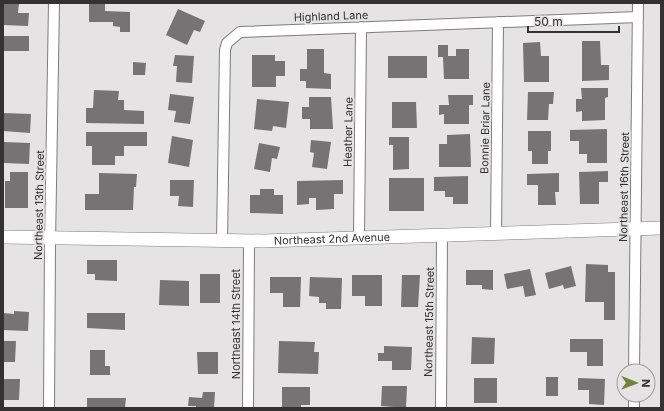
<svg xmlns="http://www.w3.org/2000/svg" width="664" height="411" viewBox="0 0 664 411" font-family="Inter,sans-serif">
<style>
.building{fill:#767375}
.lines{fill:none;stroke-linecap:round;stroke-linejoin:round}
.minor-casing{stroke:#7f7c7d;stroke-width:12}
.tertiary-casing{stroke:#7f7c7d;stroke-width:14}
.minor{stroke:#fff;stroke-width:10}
.tertiary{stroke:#fff;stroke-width:13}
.labels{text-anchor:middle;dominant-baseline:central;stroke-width:4;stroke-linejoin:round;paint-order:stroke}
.street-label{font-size:11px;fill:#333132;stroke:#e6e3e5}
</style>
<rect width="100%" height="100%" fill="#e6e3e5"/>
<!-- building -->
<path class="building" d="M3 3H19L18 13H29L28 26 3 25Z
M89 3H105V11L130 12V32H120V27L113 26V22H89Z
M178 9 205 21 200 32 194 30 187 45 166 35Z
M3 36H29V51H3Z
M582 41H600L601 65H609V80L582 81Z
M540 42 541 56H549V82H524L523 43Z
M438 45H448V56H456V49H469V79H444L443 57H438Z
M307 49H324V73L331 74V89L306 88V81H300V69H307Z
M175 55 194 56 192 83 176 82 177 66H173Z
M252 55H275V61H285V76H276V87H252Z
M388 56H427V78H388Z
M133 62 146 63 145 75H133Z
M581 88H608V97L605 98V120L582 121V111L576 112V99H582Z
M94 90 119 91 118 100H124V110L144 111V124L86 123V108H93Z
M528 92H554L553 104H549L548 120H527Z
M170 94 194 97 190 124 174 122 176 111 168 110Z
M448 95H473V105H469V124H444V114L439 115V105H449Z
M309 97H331L333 129H310V119H302V107H309Z
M257 99 289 102 286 128 273 126 272 131 254 129Z
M392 102H416L417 128H392Z
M3 113 31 114 30 133 3 131Z
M607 129V163H587V154H579V141H570V130Z
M528 131H551V151H548V164H532V151H528Z
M86 132H147V146H124V156H115V165H92V146H86Z
M470 134 471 167H439V144H447V135Z
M172 136 193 140 189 167 168 163Z
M389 137H409V169L393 170V145H389Z
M311 140 331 142 327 169 312 167 314 153 310 152Z
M3 142 30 143 29 164 3 163Z
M259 143 280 147 277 159 272 158 270 172 254 169Z
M608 171V182H599V204H580L579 172Z
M10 172H28V208H5V181H10Z
M99 173 137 174 136 187H134L133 210H85V194H99Z
M559 173V192H555L556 205H538V185H527V174Z
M468 176V204H453V197H445V191H434V177Z
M389 178H424V211H389Z
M170 180H194L193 207 178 206 179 196H170Z
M343 180V194H334V209L316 210V198H309V204L297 205V181Z
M260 189H274V195H283V214L250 213V195H260Z
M87 260H117V281L95 280V274H87Z
M586 264 608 265V272H615V320H604V302H585Z
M571 266 576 286 564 289 563 285 549 289 545 273Z
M530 269 536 295 525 297 523 286 507 289 504 274Z
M466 270H493V290L482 289V285H466Z
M200 274H220V303H200Z
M352 275H382V306H365V296H352Z
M402 275H420L418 307H401Z
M270 277H301L300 307H283V293H270Z
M310 277 342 278 341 309H326V303H319V297L309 296Z
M160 280 189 281V306L159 305Z
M14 311 29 312 28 331 3 330V313L14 314Z
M87 313H125V330L87 328Z
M472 337 495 338 494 364H471Z
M570 339H603V366H587V352H570Z
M3 341H16L15 362H3Z
M279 341 315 342 314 352H319L318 374 278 373Z
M384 346 412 347 411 370H392V361H378V353H384Z
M90 350H105V366H110V375H90Z
M197 352H218V374H198Z
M546 377H558V396H546Z
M474 378H497V403H474Z
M578 378 605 379 604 405 589 404V390H578Z
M3 379H20L19 400H3Z
M382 386H407L406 408 381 406Z
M282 387H310V405H301V408H282Z
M203 392H215L214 408H196V406H188L189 397 202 398Z
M87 398H126L125 408H87Z"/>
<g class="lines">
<defs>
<path id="minor" d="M496 234 498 22
M359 238 361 27
M222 241 225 50 227 43 240 32 638 17
M634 371 638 3
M49 408 50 244 54 3
M248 408 249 241
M441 408 442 235
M634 408V395"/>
<g id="tertiary">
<path id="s1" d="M3 237 263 241 661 228"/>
</g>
</defs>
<!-- minor casing -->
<use href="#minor" class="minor-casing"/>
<!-- tertiary casing -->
<use href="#tertiary" class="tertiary-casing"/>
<!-- minor -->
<use href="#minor" class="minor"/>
<!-- tertiary -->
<use href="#tertiary" class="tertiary"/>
</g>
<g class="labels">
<!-- street labels -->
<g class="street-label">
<text transform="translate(331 16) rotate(-2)">Highland Lane</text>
<text transform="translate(485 128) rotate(-89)">Bonnie Briar Lane</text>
<text transform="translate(348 132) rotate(-89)">Heather Lane</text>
<text transform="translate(624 187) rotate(-89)">Northeast 16th Street</text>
<text transform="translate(39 205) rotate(-89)">Northeast 13th Street</text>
<text stroke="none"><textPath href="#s1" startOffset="329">Northeast 2nd Avenue</textPath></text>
<text transform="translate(429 322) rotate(-89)">Northeast 15th Street</text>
<text transform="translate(236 324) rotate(-90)">Northeast 14th Street</text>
</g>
</g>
<!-- border -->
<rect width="664" height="411" fill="none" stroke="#333132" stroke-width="8"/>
<!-- north arrow -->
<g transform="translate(636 383) rotate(91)"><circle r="19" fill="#e6e3e5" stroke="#9e9c9d"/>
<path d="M0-3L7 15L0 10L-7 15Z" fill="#6f8537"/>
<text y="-6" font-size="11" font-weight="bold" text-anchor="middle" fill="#333132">N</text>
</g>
<!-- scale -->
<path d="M528 26v6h91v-6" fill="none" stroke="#333132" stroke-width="2"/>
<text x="534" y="26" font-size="12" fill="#333132" stroke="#e6e3e5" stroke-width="3" paint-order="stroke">50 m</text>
</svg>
